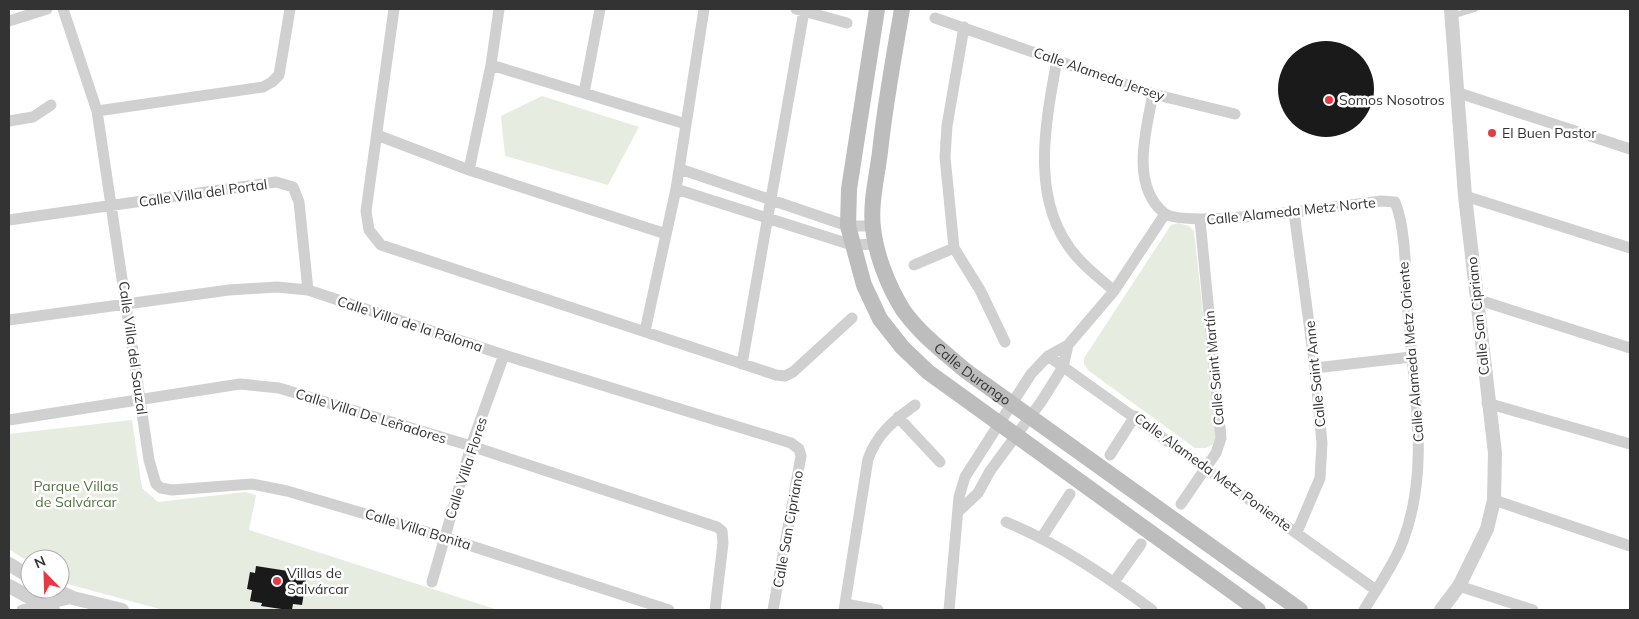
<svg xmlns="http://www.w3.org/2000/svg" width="1639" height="619" viewBox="0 0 1639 619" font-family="Mulish,sans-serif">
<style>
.green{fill:#e6ecdf}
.building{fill:#1a1a1a}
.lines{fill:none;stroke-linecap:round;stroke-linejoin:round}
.service{stroke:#d0d0d0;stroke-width:5.5}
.minor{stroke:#d0d0d0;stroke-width:11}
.tertiary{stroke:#d0d0d0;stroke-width:14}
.secondary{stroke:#bdbdbd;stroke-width:16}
.poi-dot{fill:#e63946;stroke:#fff;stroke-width:2}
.labels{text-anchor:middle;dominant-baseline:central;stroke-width:5;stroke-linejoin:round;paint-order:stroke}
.street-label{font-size:14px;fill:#333;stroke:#fff}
.poi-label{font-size:14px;fill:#333;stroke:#fff;text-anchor:start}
.park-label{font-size:14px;fill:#56703f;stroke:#fff}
</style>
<rect width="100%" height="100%" fill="#fff"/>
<!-- green -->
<path class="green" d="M542 96 639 127 608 185 505 156 501 116Z
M1178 223 1189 226 1194 231 1217 442 1206 448H1195L1089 371 1084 364V358L1171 225Z
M132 420 142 488 158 502 245 492 256 495 249 530 498 610H163L64 583 60 581V559H30V563L9 549V434Z"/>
<!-- building -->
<path class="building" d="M1278 89a48 48 0 1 1 96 0a48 48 0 1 1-96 0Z
M256 566 307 574 302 605 293 604 292 610H288L261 606 262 603 250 601 252 590 247 589 250 572 255 573Z"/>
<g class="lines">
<!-- service -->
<path class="service" d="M1452 16 1475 9"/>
<!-- minor -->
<path class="minor" d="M63 9 97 111 149 460 156 484 161 488 172 490 252 484 287 491 444 537 669 610
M394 9 366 211 369 230 381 245 776 375 785 376 793 372 852 318
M796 9 847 23
M935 18 1153 94 1235 114
M9 21 47 9
M964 27 947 126 945 157 954 248 980 290 1005 342
M1057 60C1045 125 1029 203 1077 257 1088 270 1102 280 1114 291
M491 65 686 124
M1456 92 1630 149
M584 93 600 9
M1153 94C1146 130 1130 185 1164 213 1185 230 1347 205 1381 201L1395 202C1407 231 1405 280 1408 311 1413 388 1431 467 1403 541 1394 565 1377 588 1364 610
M97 111 263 87 272 82 279 75 290 9
M9 121 33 117 51 105
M377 135 469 170 666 234
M680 169 848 226H873
M469 170 491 65 499 9
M676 189 852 245 876 244
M1465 196 1630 248
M1294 212 1315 368 1322 443 1320 478 1297 532
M9 220 276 182 293 187 299 202 308 290
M914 265 954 248
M1476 299 1630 348
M9 320 229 290 277 287 308 290 504 355 791 443 799 449 801 456 773 610
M645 331 676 189 704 9
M1048 356 1376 590
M742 364 804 11
M1315 368 1411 357
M1487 403 1630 444
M898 417 940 462
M9 420 240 384 279 388 471 446 717 527 722 531 723 543 715 610
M1110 455 1135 416
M1494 500 1630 546
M1181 504 1216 453 1221 438 1200 220
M959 511 978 493 990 471 1041 402 1063 367 1068 345
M1006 522C1059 544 1106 576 1152 610
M1042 537 1070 494
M432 582 471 446 504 355
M1114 582 1141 544
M1459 586 1533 610
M845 604 878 610
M22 610 73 598
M844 610 868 459C877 434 894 420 915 405
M949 610 959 497 965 477 1031 374 1048 356 1068 345 1114 291 1165 214"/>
<!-- tertiary -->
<path class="tertiary" d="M9 564 30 577
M9 586 53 610
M54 589 73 598 122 610
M1441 610 1459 586 1487 529 1494 500 1495 453 1465 196 1451 9"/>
<!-- secondary -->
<g class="secondary">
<path d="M877 9 849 189 848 226 864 285 880 319 902 347 928 372 1258 610"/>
<path id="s1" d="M902 9C894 56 885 104 880 152 877 177 870 203 873 228 876 255 888 286 903 310 920 334 944 352 966 371L1300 610"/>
</g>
</g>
<!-- markers -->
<g class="poi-dot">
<circle cx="1329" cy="100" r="5"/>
<circle cx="1492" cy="133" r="5"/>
<circle cx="277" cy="581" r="5"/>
</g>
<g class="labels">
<!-- street labels -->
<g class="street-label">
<text transform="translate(1099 74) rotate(19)">Calle Alameda Jersey</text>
<text transform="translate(203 193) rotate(-8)">Calle Villa del Portal</text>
<text transform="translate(1291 211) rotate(-6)">Calle Alameda Metz Norte</text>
<text transform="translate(1478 316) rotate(-96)">Calle San Cipriano</text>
<text transform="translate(410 324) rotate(18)">Calle Villa de la Paloma</text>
<text transform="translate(133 348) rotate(82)">Calle Villa del Sauzal</text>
<text transform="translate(1411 352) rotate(-95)">Calle Alameda Metz Oriente</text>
<text transform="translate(1214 368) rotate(-95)">Calle Saint Martín</text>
<text stroke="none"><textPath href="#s1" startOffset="404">Calle Durango</textPath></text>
<text transform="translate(1315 374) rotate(-96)">Calle Saint Anne</text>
<text transform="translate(371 416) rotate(17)">Calle Villa De Leñadores</text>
<text transform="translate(466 468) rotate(-72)">Calle Villa Flores</text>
<text transform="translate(1213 472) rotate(36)">Calle Alameda Metz Poniente</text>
<text transform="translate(418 529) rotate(17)">Calle Villa Bonita</text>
<text transform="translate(788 529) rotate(-80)">Calle San Cipriano</text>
</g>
<!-- poi labels -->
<g class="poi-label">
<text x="1339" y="100">Somos Nosotros</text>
<text x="1502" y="133">El Buen Pastor</text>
<text x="287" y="573">Villas de<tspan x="287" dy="16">Salvárcar</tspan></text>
</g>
<!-- park labels -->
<g class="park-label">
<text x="76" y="486">Parque Villas<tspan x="76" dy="16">de Salvárcar</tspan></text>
</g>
</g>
<!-- border -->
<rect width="1639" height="619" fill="none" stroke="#333333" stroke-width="20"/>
<!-- north arrow -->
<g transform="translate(45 574) rotate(337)"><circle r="24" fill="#ffffff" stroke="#adadad"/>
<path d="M0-4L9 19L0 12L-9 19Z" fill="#e63946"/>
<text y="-8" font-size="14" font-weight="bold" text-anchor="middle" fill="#333333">N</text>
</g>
</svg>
